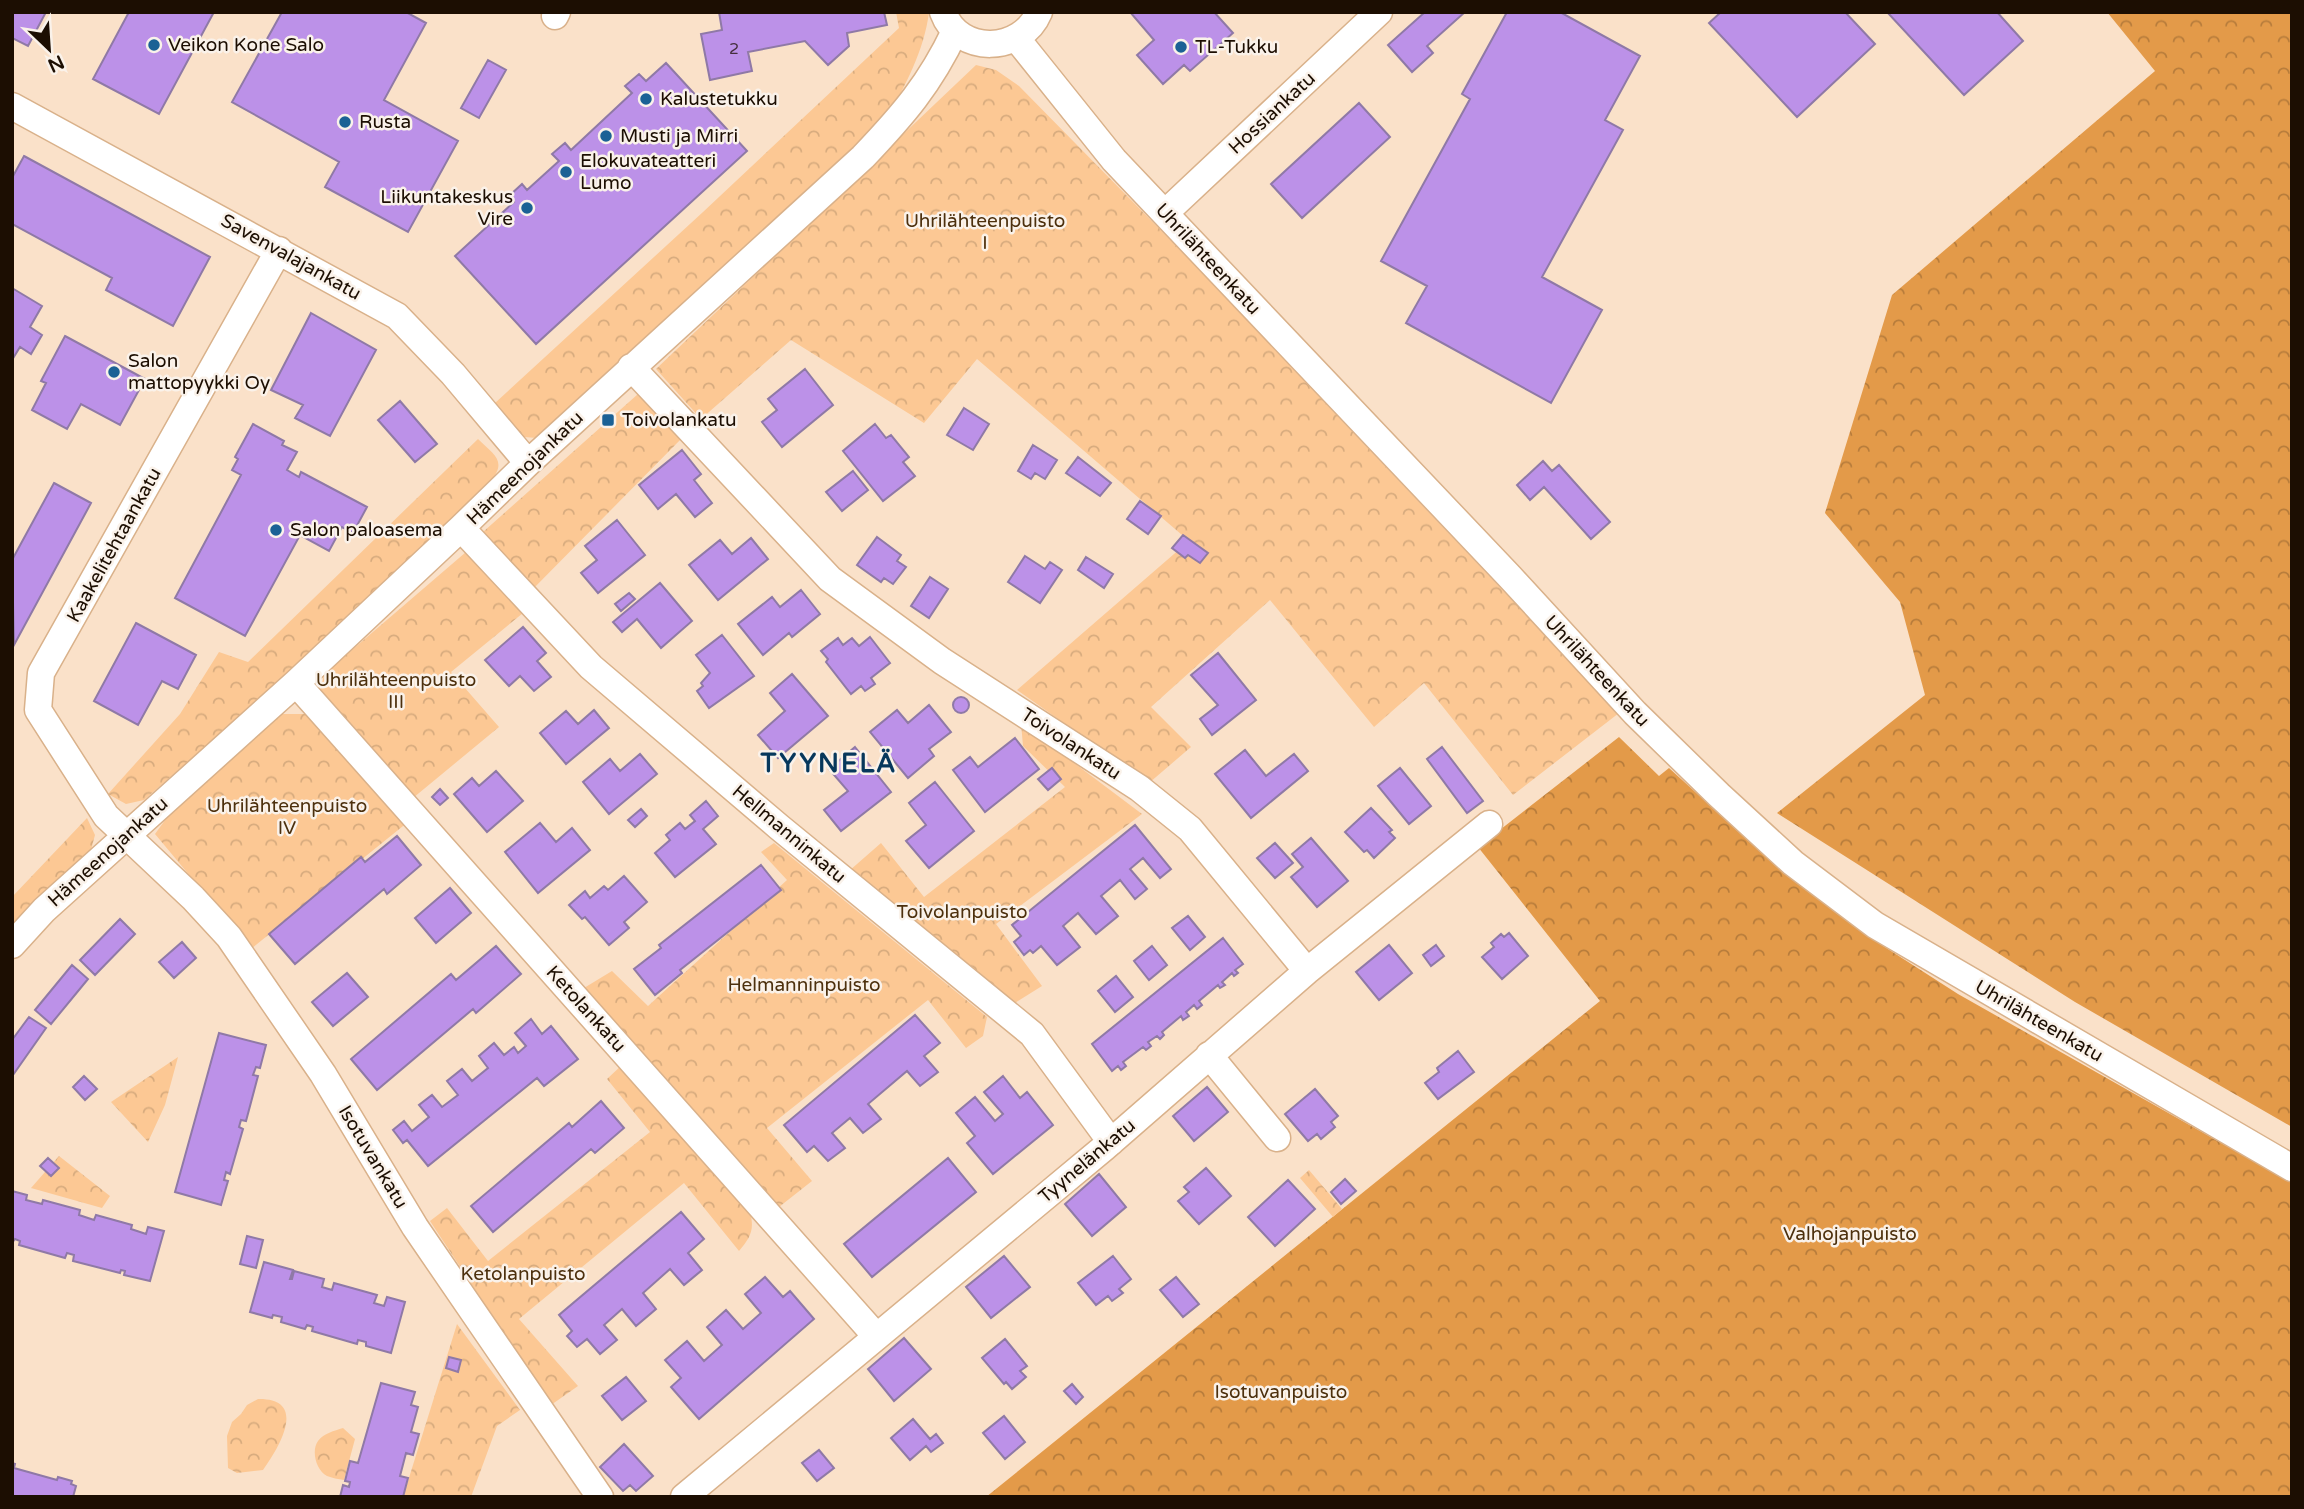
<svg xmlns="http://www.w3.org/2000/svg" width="2304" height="1509" viewBox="0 0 2304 1509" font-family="'Varela Round',sans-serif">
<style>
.forest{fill:url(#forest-crowns)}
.park{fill:url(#park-crowns)}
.building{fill:#bc91e8;stroke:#8f79a6;stroke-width:2}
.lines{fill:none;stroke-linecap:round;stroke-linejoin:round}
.minor-casing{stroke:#d9b18a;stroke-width:29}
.minor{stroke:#fff;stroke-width:26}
.poi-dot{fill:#1b6195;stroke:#faf2ea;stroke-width:2.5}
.labels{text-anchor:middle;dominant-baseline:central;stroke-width:5;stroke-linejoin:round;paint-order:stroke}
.number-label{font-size:16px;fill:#442f3c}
.poi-label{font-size:19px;fill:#1c0e02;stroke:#faf2ea;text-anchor:start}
.street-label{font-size:19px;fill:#1c0e02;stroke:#faf2ea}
.park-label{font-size:19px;fill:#4d300d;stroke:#faf2ea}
.district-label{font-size:26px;font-weight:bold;letter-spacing:2px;fill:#07385c;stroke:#faf2ea}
</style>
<defs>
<pattern id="forest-crowns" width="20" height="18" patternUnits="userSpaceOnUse" patternTransform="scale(1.75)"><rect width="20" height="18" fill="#e39a49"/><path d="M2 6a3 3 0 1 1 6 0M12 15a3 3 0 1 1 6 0" fill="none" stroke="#b77c3b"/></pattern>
<pattern id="park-crowns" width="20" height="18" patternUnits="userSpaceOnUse" patternTransform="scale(1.75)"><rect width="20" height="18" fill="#fcc894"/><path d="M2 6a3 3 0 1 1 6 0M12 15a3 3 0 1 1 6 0" fill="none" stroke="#d7ab7e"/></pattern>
</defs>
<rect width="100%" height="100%" fill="#fae1c9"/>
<!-- forest -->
<path class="forest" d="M2107 12H2292V1127L2075 1002 1777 813 1925 695 1900 602 1825 513 1892 295 2155 71Z
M1619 737 1659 776 1669 768 1748 840 1863 933 1958 994 2292 1183V1497H986L1600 1001 1478 847Z"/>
<!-- park -->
<path class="park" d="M896 12H929C924 52 905 85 886 121L537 438 524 437 495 403 703 212 899 28Z
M976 65 996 70 1019 86 1191 261 1619 713 1513 795 1424 683 1374 727 1270 600 1151 707 1191 747 1149 783 1017 690 1189 541 977 359 924 423 791 340 701 419 656 369Z
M638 394 683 437 532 590 483 532Z
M478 439C494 455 508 461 490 482L297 666 144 800 126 804 108 794 180 714 219 652 248 662Z
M466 552 523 613 451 672 499 727 413 798 320 695 324 674Z
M281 714H310L408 822 251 949 155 834 168 816Z
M1021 723 1142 814 996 924 1042 986 1015 1003 849 871 881 843 924 897 1065 787 1023 746Z
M87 818 95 835 91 850 12 932V897Z
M774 843 987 1017 983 1036 966 1048 928 1000 767 1128 812 1181 779 1207 584 988 612 971 648 1006 787 880 761 852Z
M178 1057 165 1105 148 1142 111 1102Z
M623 1064 750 1212C755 1230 750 1238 739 1251L684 1183 519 1319 578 1386 551 1405 430 1221 447 1208 488 1261 650 1132 607 1079Z
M59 1156 110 1196 102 1208 31 1188Z
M1309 1170 1342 1209 1333 1217 1300 1178Z
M457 1324 520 1410 497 1426 471 1497H403Z
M258 1399C309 1398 279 1448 263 1470L237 1473 228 1468 227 1436 232 1422 241 1414 247 1405Z
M343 1428 355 1439 344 1480C338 1479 332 1478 327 1476 316 1470 311 1451 318 1441 324 1433 334 1431 343 1428Z"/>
<!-- building -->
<path class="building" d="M12 12H46L28 46 12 38Z
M129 12H214L159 114 93 79Z
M282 12H406L426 23 384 100 458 141 408 232 325 187 339 162 232 102Z
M719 12H884L887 25 847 33 849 46 828 65 805 41 748 52 752 71 710 80 701 34 722 30Z
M1130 12H1214L1233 33 1190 71 1184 65 1163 84 1137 55 1154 40Z
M1425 12H1465L1427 46 1433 53 1412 72 1388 45Z
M1507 12H1560L1640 56 1605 120 1623 130 1542 277 1602 310 1551 403 1406 323 1427 286 1381 261 1470 99 1462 94Z
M1721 12H1845L1875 44 1797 117 1709 23Z
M1887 12H1997L2023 41 1964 95Z
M488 60 506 70 479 118 461 108Z
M666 63 747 151 536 344 455 256 514 202 509 196 522 184 527 190 559 161 552 154 559 148 565 143 571 150 632 93 625 86 639 74 646 81Z
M1359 103 1390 137 1302 218 1271 184Z
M24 156 210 257 173 326 106 290 112 278 12 224V178Z
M12 288 42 306 30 327 42 335 31 354 20 347 12 360Z
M311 313 376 350 330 436 295 418 303 405 271 390Z
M65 336 145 379 120 425 81 404 67 429 32 410 46 383 41 381Z
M805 369 833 405 782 447 762 422 777 410 768 399Z
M400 401 437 444 415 462 378 420Z
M964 408 989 424 973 450 947 435Z
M253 424 284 441 282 445 297 452 287 470 299 477 301 472 367 507 353 533 342 527 329 551 300 535 245 636 175 598 241 475 232 470 238 459 235 457Z
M875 424 886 438 891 435 909 457 903 462 915 476 883 501 843 451Z
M1033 445 1057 460 1045 479 1035 473 1031 479 1018 471Z
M682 450 701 474 694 480 712 503 695 517 676 494 658 509 639 485Z
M1078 457 1111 483 1100 496 1066 473Z
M1543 461 1552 471 1559 465 1610 522 1591 539 1544 487 1530 500 1517 485Z
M853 471 868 490 842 511 826 492Z
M54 483 91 503 14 645 12 560Z
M1140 501 1161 516 1148 534 1127 519Z
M617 520 645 555 598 593 581 573 597 560 585 546Z
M1183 535 1208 553 1200 563 1188 555 1185 558 1172 548Z
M877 537 901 555 897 561 906 567 893 584 884 578 881 582 857 565Z
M751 538 768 559 718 600 689 565 720 540 732 554Z
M1025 556 1045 569 1050 562 1062 570 1040 603 1008 582Z
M1086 557 1113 574 1104 588 1078 570Z
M930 577 948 589 929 618 911 606Z
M660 583 692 621 661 648 637 619 622 632 613 622Z
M801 590 820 614 792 637 789 633 763 655 738 624 772 597 780 607Z
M629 593 635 599 621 611 615 604Z
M136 623 196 655 178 689 162 681 138 725 94 701Z
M523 627 546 653 537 661 551 677 534 691 520 676 509 686 485 660Z
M722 635 754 676 709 708 697 691 703 686 701 683 710 673 696 655Z
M870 637 890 663 871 678 875 684 865 691 861 686 851 694 826 662 828 659 821 651 838 638 843 645 852 638 859 646Z
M1218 653 1256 700 1212 735 1200 719 1218 705 1191 675Z
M792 674 828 716 778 758 758 735 785 711 770 693Z
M953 705a8 8 0 1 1 16 0a8 8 0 1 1-16 0Z
M929 705 951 732 929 749 934 756 908 778 870 732 897 710 908 723Z
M594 710 609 728 566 764 540 733 566 711 578 724Z
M1015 738 1039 769 985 812 953 770 970 757 978 767Z
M855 747 891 792 841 831 824 810 848 791 829 769Z
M1442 747 1483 801 1467 813 1427 759Z
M1245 750 1266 776 1294 754 1308 771 1251 818 1215 774Z
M640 754 657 774 609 814 583 782 610 759 620 771Z
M1052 768 1061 779 1048 790 1038 779Z
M1400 768 1431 806 1409 824 1378 786Z
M496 771 523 801 487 832 454 794 472 778 479 786Z
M935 782 974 831 929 868 906 841 926 825 909 803Z
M440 789 448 798 440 805 432 797Z
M706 801 718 816 703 829 716 844 675 877 655 853 670 840 666 835 680 823 685 829 695 821 690 815Z
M1371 808 1392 830 1389 832 1395 838 1374 858 1367 850 1364 852 1345 832Z
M641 809 647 816 635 827 628 820Z
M540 823 556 842 572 828 590 850 538 893 505 852Z
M1135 825 1171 869 1160 878 1143 858 1130 869 1147 889 1135 899 1120 880 1101 896 1118 916 1096 934 1078 913 1063 926 1080 947 1057 965 1041 946 1033 953 1030 950 1024 955 1014 942 1021 936 1012 925Z
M397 836 421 865 387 894 384 889 295 964 269 934 361 857 365 862Z
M1311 838 1348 881 1317 907 1291 877 1303 867 1292 854Z
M1275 843 1293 863 1275 878 1257 858Z
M761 865 781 890 680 970 682 973 655 995 634 969 661 948 659 945Z
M624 876 647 902 624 922 629 928 609 945 585 917 582 919 569 905 585 891 590 898 604 886 608 890Z
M450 888 471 913 436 943 415 918Z
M1188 916 1205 937 1190 950 1172 928Z
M120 919 135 934 95 975 80 960Z
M1509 933 1528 956 1502 979 1482 957 1494 947 1491 943 1501 934 1504 937Z
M1223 938 1243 964 1235 970 1238 973 1234 976 1232 973 1222 982 1225 985 1220 988 1218 985 1199 1001 1202 1005 1197 1009 1194 1005 1186 1012 1189 1016 1183 1020 1181 1016 1162 1032 1164 1035 1160 1039 1157 1036 1148 1042 1151 1046 1146 1050 1143 1047 1123 1062 1126 1066 1121 1070 1118 1066 1112 1071 1092 1044Z
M182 942 196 958 174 978 159 962Z
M1389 945 1412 973 1379 1000 1356 972Z
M1436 945 1444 956 1431 966 1423 955Z
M496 946 521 974 476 1013 473 1009 377 1090 351 1059 451 974 456 980Z
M1152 946 1167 965 1149 980 1134 961Z
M72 965 88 979 51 1024 35 1010Z
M347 973 368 997 333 1026 312 1002Z
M1116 976 1133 997 1115 1012 1098 991Z
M915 1015 940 1043 924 1056 938 1072 920 1086 907 1071 868 1104 881 1119 863 1133 850 1118 832 1133 845 1148 828 1161 814 1146 807 1152 784 1125Z
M29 1017 46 1028 13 1075 12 1040Z
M531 1019 542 1034 551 1026 578 1059 544 1086 537 1078 428 1166 407 1140 403 1143 393 1130 404 1121 412 1131 429 1117 419 1105 432 1095 442 1107 458 1095 447 1081 462 1069 472 1081 488 1068 479 1056 494 1043 504 1055 514 1047 518 1053 526 1046 515 1033Z
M219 1033 266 1045 260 1068 256 1067 253 1075 258 1076 246 1121 241 1120 239 1127 243 1129 230 1174 226 1172 224 1180 228 1181 221 1205 175 1192Z
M1458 1051 1474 1072 1438 1099 1425 1083 1439 1072 1437 1068Z
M84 1076 97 1089 85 1100 73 1087Z
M1003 1076 1020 1098 1027 1092 1053 1125 993 1174 967 1143 975 1136 956 1113 975 1097 995 1121 1003 1114 984 1092Z
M1207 1087 1228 1112 1194 1141 1173 1116Z
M1315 1089 1338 1116 1331 1122 1335 1127 1321 1139 1317 1134 1308 1141 1285 1114Z
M601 1101 624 1128 595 1153 591 1149 493 1232 471 1206 569 1123 572 1127Z
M48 1158 59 1168 51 1176 40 1166Z
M948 1158 976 1192 872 1277 844 1244Z
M1206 1168 1231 1196 1199 1224 1178 1201 1189 1192 1184 1187Z
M1099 1174 1126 1207 1092 1236 1065 1204Z
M1345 1179 1356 1191 1341 1204 1331 1192Z
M1288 1180 1315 1209 1275 1246 1248 1217Z
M12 1191 27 1195 26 1200 42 1204 43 1200 80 1210 79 1215 94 1220 96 1215 132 1225 131 1229 146 1234 148 1227 164 1231 150 1281 124 1275 125 1271 121 1270 120 1273 73 1261 74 1255 67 1253 65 1258 19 1245 20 1241 15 1239 12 1243Z
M681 1212 704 1239 688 1253 702 1270 684 1285 670 1269 643 1293 656 1309 636 1326 622 1309 604 1325 617 1340 600 1354 587 1339 577 1347 567 1336 572 1331 559 1315Z
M247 1236 263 1240 256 1268 240 1264Z
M1004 1256 1030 1287 991 1318 966 1287Z
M1113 1256 1131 1279 1119 1289 1123 1293 1112 1301 1108 1296 1096 1305 1078 1283Z
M264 1262 293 1270 290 1279H292L294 1271 324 1279 322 1287 332 1290 334 1283 377 1295 374 1303 384 1306 387 1297 405 1302 391 1353 366 1346V1342L358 1340 357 1344 312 1331 313 1327 307 1325 305 1329 281 1322 282 1317 273 1315 272 1318 250 1312Z
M765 1277 783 1297 790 1291 814 1319 699 1419 671 1387 681 1378 665 1360 687 1341 704 1361 722 1345 707 1327 726 1310 743 1329 761 1313 745 1294Z
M1176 1277 1199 1304 1183 1317 1160 1290Z
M904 1338 931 1369 894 1401 868 1369Z
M1005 1339 1027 1366 1020 1371 1026 1377 1012 1389 1006 1382 1004 1384 982 1358Z
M449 1357 461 1360 458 1372 446 1368Z
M626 1377 646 1401 622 1420 602 1396Z
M381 1383 415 1392 411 1405 418 1407 411 1432 419 1434 413 1455 406 1453 400 1476 408 1478 403 1497H340L343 1485 349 1487 350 1482 345 1481 350 1461 358 1463Z
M1072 1384 1083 1397 1076 1404 1064 1391Z
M1004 1416 1025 1442 1005 1459 983 1433Z
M913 1419 930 1439 936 1434 943 1443 931 1452 926 1446 910 1460 891 1438Z
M624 1444 653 1476 636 1491 630 1485 623 1491 600 1467Z
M819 1450 834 1468 817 1481 802 1463Z
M12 1463 15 1464 14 1468 57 1480 58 1477 72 1481 71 1484 76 1486 73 1497H12Z"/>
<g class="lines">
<defs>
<path id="minor" d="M943 12C959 56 1022 53 1039 12
M555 16 557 12
M1017 39 1114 160 1510 577 1635 713 1719 795 1793 863 1875 925 2292 1168
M12 106 397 316 453 374 528 463
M1165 213 1379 12
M279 250 41 673 38 710 106 816 193 898 229 937 323 1074 415 1227 600 1497
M631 367 830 579 942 661 1139 788 1190 829 1307 971
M461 528 591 667 779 827 1032 1034 1111 1142
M296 683 876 1336
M12 945 44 910 296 683 461 528 528 463 863 157C903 115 930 84 955 31
M1209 1055 1277 1138
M684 1497 1105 1147 1307 971 1489 824"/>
</defs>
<!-- minor casing -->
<use href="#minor" class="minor-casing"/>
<!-- minor -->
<use href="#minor" class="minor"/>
</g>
<!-- markers -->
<g class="poi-dot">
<circle cx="154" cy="45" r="7"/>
<circle cx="1181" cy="47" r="7"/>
<circle cx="646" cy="99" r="7"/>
<circle cx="345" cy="122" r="7"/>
<circle cx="606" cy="136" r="7"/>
<circle cx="566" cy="172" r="7"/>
<circle cx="527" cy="208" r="7"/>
<circle cx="114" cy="372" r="7"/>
<rect x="601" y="413" width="14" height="14" rx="3.5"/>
<circle cx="276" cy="530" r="7"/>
</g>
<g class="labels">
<!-- number labels -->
<g class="number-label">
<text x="734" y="49">2</text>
</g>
<!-- poi labels -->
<g class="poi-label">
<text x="168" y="45">Veikon Kone Salo</text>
<text x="1195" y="47">TL-Tukku</text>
<text x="660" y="99">Kalustetukku</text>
<text x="359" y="122">Rusta</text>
<text x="620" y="136">Musti ja Mirri</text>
<text x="580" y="161">Elokuvateatteri<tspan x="580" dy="22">Lumo</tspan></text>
<text x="513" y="197" text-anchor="end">Liikuntakeskus<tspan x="513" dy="22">Vire</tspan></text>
<text x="128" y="361">Salon<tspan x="128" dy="22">mattopyykki Oy</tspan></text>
<text x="622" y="420">Toivolankatu</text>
<text x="290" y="530">Salon paloasema</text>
</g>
<!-- street labels -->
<g class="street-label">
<text transform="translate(1272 113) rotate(-43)">Hossiankatu</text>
<text transform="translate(291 257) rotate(29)">Savenvalajankatu</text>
<text transform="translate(1208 259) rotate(47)">Uhrilähteenkatu</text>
<text transform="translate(525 468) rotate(-44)">Hämeenojankatu</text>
<text transform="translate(114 545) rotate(-61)">Kaakelitehtaankatu</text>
<text transform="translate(1597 671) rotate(47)">Uhrilähteenkatu</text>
<text transform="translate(1071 744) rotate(33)">Toivolankatu</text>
<text transform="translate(789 834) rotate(40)">Hellmanninkatu</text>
<text transform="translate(108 852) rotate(-42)">Hämeenojankatu</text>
<text transform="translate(586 1009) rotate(48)">Ketolankatu</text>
<text transform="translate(2039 1021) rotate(30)">Uhrilähteenkatu</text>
<text transform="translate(373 1157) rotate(59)">Isotuvankatu</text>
<text transform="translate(1087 1161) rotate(-40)">Tyynelänkatu</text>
</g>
<!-- park labels -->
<g class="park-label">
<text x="985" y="221">Uhrilähteenpuisto<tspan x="985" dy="22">I</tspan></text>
<text x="396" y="680">Uhrilähteenpuisto<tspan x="396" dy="22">III</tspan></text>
<text x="287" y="806">Uhrilähteenpuisto<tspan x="287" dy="22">IV</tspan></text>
<text x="962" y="912">Toivolanpuisto</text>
<text x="804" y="985">Helmanninpuisto</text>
<text x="1850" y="1234">Valhojanpuisto</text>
<text x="523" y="1274">Ketolanpuisto</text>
<text x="1281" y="1392">Isotuvanpuisto</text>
</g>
<!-- district labels -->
<g class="district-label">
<text x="829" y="763">TYYNELÄ</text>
</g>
</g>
<!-- border -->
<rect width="2304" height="1509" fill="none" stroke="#1c0e02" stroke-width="28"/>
<!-- north arrow -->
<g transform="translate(49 49) rotate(155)" stroke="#faf2ea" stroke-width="5" paint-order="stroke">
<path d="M0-5L12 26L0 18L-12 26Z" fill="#1c0e02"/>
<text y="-10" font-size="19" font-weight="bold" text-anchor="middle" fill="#1c0e02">N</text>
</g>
</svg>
